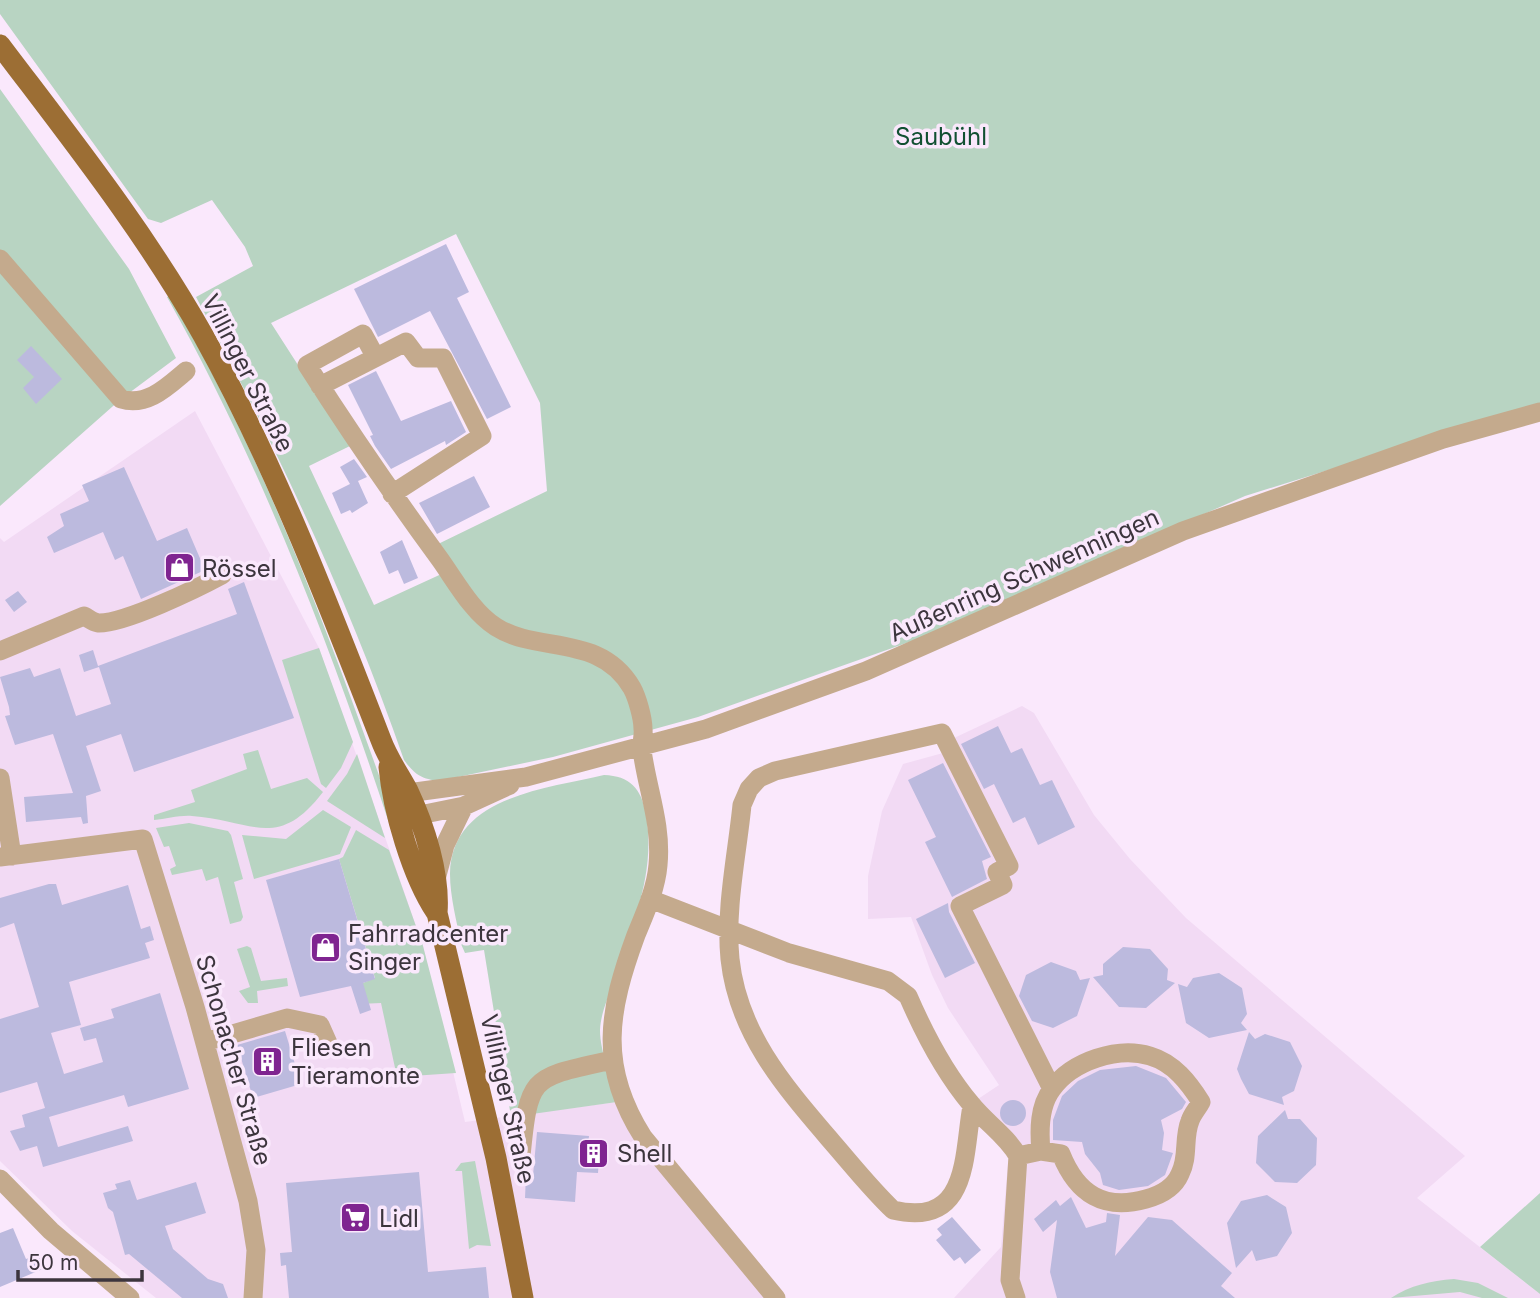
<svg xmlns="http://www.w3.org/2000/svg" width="1540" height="1298" viewBox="0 0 1540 1298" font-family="Inter,sans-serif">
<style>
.built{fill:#f2daf4}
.green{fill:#b8d4c2;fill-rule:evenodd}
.building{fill:#bcbade}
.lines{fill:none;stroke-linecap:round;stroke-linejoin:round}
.minor{stroke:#c4aa8d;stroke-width:19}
.major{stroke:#9c6e34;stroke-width:21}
.labels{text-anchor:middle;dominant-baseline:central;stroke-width:7;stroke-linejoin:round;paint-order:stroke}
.park-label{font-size:24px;fill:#115032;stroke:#fae8fc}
.street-label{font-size:24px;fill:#3c353d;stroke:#fae8fc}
.poi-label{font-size:24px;fill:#3c353d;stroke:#fae8fc;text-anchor:start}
</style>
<rect width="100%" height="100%" fill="#fae8fc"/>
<!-- built -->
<path class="built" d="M195 411 319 648 423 946 465 1122 617 1102 785 1298H156L72 1231 0 1161V538L4 542Z
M1022 706 1034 713 1094 815 1130 859 1186 918 1465 1156 1417 1198 1540 1294V1298H954L1001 1247 1009 1150 978 1099 999 1085 948 1008 932 975 911 917 868 919V876L882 811 903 764 943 753 954 738Z"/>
<!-- green -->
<path class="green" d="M0 0H1540V404L1245 496 929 635 698 717 553 757 439 781C422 779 415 775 404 760 349 601 276 446 196 297L253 266 245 247 212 200 161 223 148 219 0 14ZM456 234 540 403 547 491 436 545 448 571 374 605 309 466 350 446 271 323Z
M0 89 129 269 176 358 121 399 0 506Z
M169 296C270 466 335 652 401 837L394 838C333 652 263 468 167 297Z
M319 648 353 742 341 768 326 788 321 784 282 660Z
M258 750 271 789 307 778 323 792C277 852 252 820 192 816 180 815 166 819 154 820V815L195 802 191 790 247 769 243 754Z
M357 754 385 838 327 801 347 774Z
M604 775C630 776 641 788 646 814 656 873 633 923 615 979 609 996 601 1011 600 1030 600 1052 612 1080 617 1102L511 1117 484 950 465 953 461 944C457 922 450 897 450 874 451 796 546 789 604 775Z
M323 810 351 827 340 854 254 879 242 835 286 839Z
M189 823 228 831 231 835 243 879 234 882 243 917 241 921 230 924 218 877 206 881 202 869 172 875 170 869 176 866 169 846 164 847 156 828Z
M356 830 389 850 423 946 456 1073 397 1077 381 1003 359 1004 363 983 375 978 339 859 343 857Z
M247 946 251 948 261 981 287 978 288 986 257 991 258 1003H248L239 991 250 987 237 949Z
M475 1161 491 1246 477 1245 469 1249 462 1171H455L461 1163Z
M1540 1193V1294L1480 1247Z
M1454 1279 1478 1283 1508 1298H1482L1460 1292 1391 1298C1411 1285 1430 1281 1454 1279Z"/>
<!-- building -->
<path class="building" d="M446 244 469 292 457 298 511 407 487 419 430 311 378 337 354 289Z
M31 346 62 379 36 404 23 388 34 377 17 360Z
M376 371 401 421 451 401 466 432 446 445 445 441 391 469 375 446 370 436 373 435 348 385Z
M354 459 367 477 358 481 368 503 352 513 350 510 341 514 332 493 350 484 340 467Z
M124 467 157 541 187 528 205 570 141 599 123 556 115 560 103 532 54 553 47 537 64 526 60 514 89 501 82 485Z
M474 476 490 507 437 534 419 503Z
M402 540 418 578 404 584 398 570 389 574 380 552Z
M244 582 294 718 134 772 121 734 86 746 101 791 86 796 88 823 83 824 81 817 26 822 24 797 73 793 53 734 15 745 5 716 10 715 9 707 0 677 30 668 34 677 60 668 76 716 111 704 99 667 84 672 79 655 93 650 98 666 237 614 228 589Z
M18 591 27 602 14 612 5 600Z
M998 726 1011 753 1022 748 1040 785 1052 780 1075 827 1038 845 1025 817 1013 823 994 784 984 789 961 744Z
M943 763 991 857 982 861 987 879 952 897 925 842 936 837 908 780Z
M339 859 375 979 363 983 371 1010 360 1014 351 986 300 997 266 880Z
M49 884H56L62 905 128 885 141 929 150 926 154 940 145 943 150 958 69 982 81 1025 51 1033 64 1074 103 1062 96 1038 84 1041 80 1028 114 1018 111 1009 160 993 189 1089 128 1107 124 1095 49 1117 58 1147 128 1126 133 1141 43 1167 37 1146 20 1151 10 1131 25 1127 22 1115 45 1108 37 1082 0 1093V1019L39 1007 14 923 0 928V898Z
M948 903 949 912 975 963 945 978 916 919Z
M1123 947 1150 949 1168 969 1167 980 1175 983 1146 1008 1119 1007 1093 977 1103 975V964Z
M1051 962 1076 971 1080 980 1090 978 1077 1016 1053 1028 1032 1021 1019 996 1026 975Z
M1219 973 1242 988 1247 1014 1241 1023 1247 1030 1209 1038 1186 1023 1178 984 1187 987 1193 978Z
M285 1031 301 1084 253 1098 237 1045Z
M1249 1032 1255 1039 1265 1034 1290 1042 1302 1066 1294 1091 1282 1097 1284 1105 1249 1094 1241 1079 1237 1069Z
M1136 1066 1166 1078 1186 1102 1182 1109 1161 1120 1164 1133 1162 1150 1173 1153 1165 1175 1148 1186 1119 1190 1103 1185 1100 1173 1085 1154 1082 1142 1053 1140V1120L1062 1096 1078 1081 1100 1070Z
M1000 1113a13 13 0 1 1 26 0a13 13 0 1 1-26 0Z
M1285 1110 1288 1119H1300L1317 1138 1316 1165 1297 1183 1275 1182 1256 1163 1258 1136Z
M537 1132 589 1136 588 1144 600 1145 598 1173 577 1172 575 1202 525 1198 526 1175H533Z
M419 1172 428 1272 486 1267 489 1298H289L286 1265 281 1266 280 1253 292 1252 286 1183Z
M130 1180 137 1200 196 1182 206 1213 165 1226 173 1249 208 1279 223 1284 228 1298H182L129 1254 125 1255 113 1212 108 1208 103 1193 117 1189 115 1184Z
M1267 1195 1286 1207 1292 1233 1277 1256 1256 1261 1252 1250 1236 1268 1227 1223 1241 1201Z
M1071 1197 1086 1228 1106 1222 1107 1213 1120 1215 1115 1256 1148 1217 1172 1220 1232 1273 1221 1286 1235 1298H1057L1050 1272 1057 1220 1043 1232 1034 1219 1056 1200 1060 1206Z
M952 1217 981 1250 965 1264 960 1257 954 1261 936 1240 942 1235 937 1229Z
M13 1228 26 1259 39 1254 45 1268 0 1287V1233Z"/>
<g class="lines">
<!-- minor -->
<path class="minor" d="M0 259 121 399C147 407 167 387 186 371
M375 356 363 334 307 365C349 431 393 495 439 558 455 580 472 612 496 627 538 654 600 633 632 688 637 697 643 718 643 729 644 736 641 743 642 750 647 789 662 824 658 865 656 889 645 913 636 935 608 1011 598 1066 643 1137L776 1298
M320 386 406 342 418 358H443L482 436 392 494
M0 651 84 616C88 618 93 622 98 623 124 624 198 588 222 575
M0 778 12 856
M393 795 526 777 706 729 866 671 1183 531 1443 439 1540 412
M405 818 464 806 510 785
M0 857 143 839 195 1007 248 1201 256 1250 253 1298
M436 879 445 845 464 806
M650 899 789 953 888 981 908 996C924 1033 944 1072 971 1104 986 1123 1006 1135 1018 1156L1010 1280 1016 1298
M205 1042 287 1018 320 1025 328 1043
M972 1106C963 1155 970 1228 893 1210 871 1189 852 1165 832 1142 785 1087 738 1034 730 959 725 909 737 855 742 805L749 789 759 778 775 771 942 733 1009 866 997 872 1003 885 960 906 1052 1089
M521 1156C529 1073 532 1078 612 1060
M1018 1156 1041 1151C1039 1130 1039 1106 1052 1089 1072 1061 1118 1046 1150 1056 1174 1063 1189 1083 1201 1102 1198 1108 1192 1114 1190 1121 1183 1138 1189 1157 1180 1174 1174 1188 1161 1195 1146 1199 1104 1211 1077 1194 1061 1154L1041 1151
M0 1179 51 1231 130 1298"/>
<!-- major -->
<path class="major" d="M0 45C71 139 145 232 203 335 274 463 328 603 381 740 388 759 399 774 408 791 425 827 440 875 437 913L496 1158 523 1298
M389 767C393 810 412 876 436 912"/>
</g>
<!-- icons -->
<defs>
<symbol id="shop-square" viewBox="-11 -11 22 22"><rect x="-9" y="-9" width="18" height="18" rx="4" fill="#7f2490" stroke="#fae8fc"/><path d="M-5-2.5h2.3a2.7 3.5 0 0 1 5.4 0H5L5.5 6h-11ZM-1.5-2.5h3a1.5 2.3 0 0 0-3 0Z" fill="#fff"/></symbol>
<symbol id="building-square" viewBox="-11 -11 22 22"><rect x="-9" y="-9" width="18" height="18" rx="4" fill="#7f2490" stroke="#fae8fc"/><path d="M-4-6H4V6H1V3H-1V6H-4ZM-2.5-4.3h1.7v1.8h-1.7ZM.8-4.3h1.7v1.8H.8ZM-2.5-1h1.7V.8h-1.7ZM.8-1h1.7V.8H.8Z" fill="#fff"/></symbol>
<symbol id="supermarket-square" viewBox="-11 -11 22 22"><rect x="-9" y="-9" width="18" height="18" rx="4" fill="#7f2490" stroke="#fae8fc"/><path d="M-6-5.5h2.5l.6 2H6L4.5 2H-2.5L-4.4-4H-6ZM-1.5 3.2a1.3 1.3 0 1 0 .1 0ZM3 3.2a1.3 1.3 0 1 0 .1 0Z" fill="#fff"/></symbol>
</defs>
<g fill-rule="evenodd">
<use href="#shop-square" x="162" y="550" width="35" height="35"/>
<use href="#shop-square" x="308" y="930" width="35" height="35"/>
<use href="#building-square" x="250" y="1044" width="35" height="35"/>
<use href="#building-square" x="576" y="1136" width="35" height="35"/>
<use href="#supermarket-square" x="338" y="1200" width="35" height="35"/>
</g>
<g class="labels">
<!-- park labels -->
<g class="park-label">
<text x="941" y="136">Saubühl</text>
</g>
<!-- street labels -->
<g class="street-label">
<text transform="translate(248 373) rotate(63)">Villinger Straße</text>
<text transform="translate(1024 575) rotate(-24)">Außenring Schwenningen</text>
<text transform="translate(234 1060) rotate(74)">Schonacher Straße</text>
<text transform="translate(508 1099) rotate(77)">Villinger Straße</text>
</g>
<!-- poi labels -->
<g class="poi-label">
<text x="202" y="568">Rössel</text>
<text x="348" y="933">Fahrradcenter<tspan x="348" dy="28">Singer</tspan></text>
<text x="291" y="1047">Fliesen<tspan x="291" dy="28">Tieramonte</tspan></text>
<text x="617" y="1153">Shell</text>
<text x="379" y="1218">Lidl</text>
</g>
</g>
<!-- scale -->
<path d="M18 1270v10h124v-10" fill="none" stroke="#3c353d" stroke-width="3.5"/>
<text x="28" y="1270" font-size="21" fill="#3c353d" stroke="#fae8fc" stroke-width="5" paint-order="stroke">50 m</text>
</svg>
